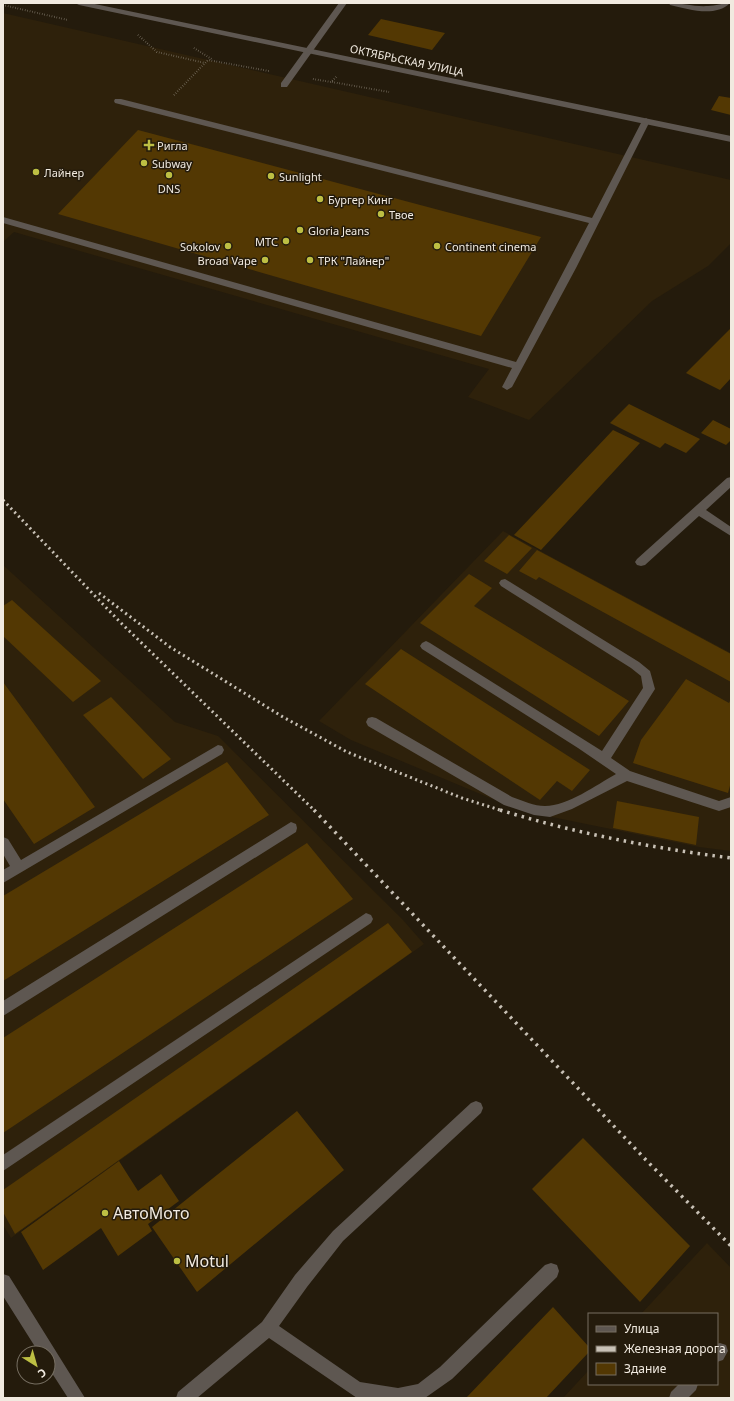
<svg xmlns="http://www.w3.org/2000/svg" width="734" height="1401" viewBox="0 0 734 1401" font-family="'Noto Sans',sans-serif">
<style>
.built{fill:#2e210b}
.building{fill:#533803}
.lines{fill:none;stroke-linecap:round;stroke-linejoin:round}
.path{stroke:#8a8275;stroke-width:2;stroke-dasharray:0.5 2;stroke-linecap:butt}
.lane{fill:#5e5751;fill-rule:evenodd}
.street{fill:#5e5751;fill-rule:evenodd}
.rail-far1{stroke:#c8c1b6;stroke-width:3;stroke-dasharray:2 3.5;stroke-linecap:butt}
.rail{stroke:#c8c1b6;stroke-width:3.5;stroke-dasharray:2.5 5;stroke-linecap:butt}
.poi-dot{fill:#bdbf43;stroke:#241b0c;stroke-width:1.5}
.labels{text-anchor:middle;dominant-baseline:central;stroke-width:3;stroke-linejoin:round;paint-order:stroke}
.far-street-label{font-size:11px;fill:#f1eae0;stroke:#241b0c}
.far-poi-label{font-size:11px;fill:#f1eae0;stroke:#241b0c;text-anchor:start}
.near-poi-label{font-size:16px;fill:#f1eae0;stroke:#241b0c;text-anchor:start}
</style>
<rect width="100%" height="100%" fill="#241b0c"/>
<!-- built -->
<path class="built" d="M3 13 731 180V243L708 266 652 301 529 420 468 397 489 369 14 232 3 242Z
M503 531 731 653V851L699 847 547 816 490 798 351 740 319 721Z
M3 565 175 722 218 736 403 920 424 944 11 1238 3 1225Z
M707 1243 731 1268V1398H563L589 1370V1384H717V1314H641Z"/>
<!-- building -->
<path class="building" d="M381 19 445 33 432 50 368 35Z
M719 96 731 98V115L711 110Z
M138 130 439 210 541 237 481 336 58 214Z
M731 328V378L720 390 686 373Z
M629 404 700 439 686 453 665 443 660 448 610 423Z
M713 420 731 429V440L726 445 701 433Z
M613 430 640 443 541 550 514 535Z
M509 535 532 548 507 574 484 561Z
M537 550 731 654V682L539 577 536 580 519 571Z
M469 574 492 588 474 606 629 701 599 736 420 623Z
M12 600 101 681 73 702 3 636V606Z
M401 649 590 770 572 791 557 781 540 800 365 684Z
M686 679 729 703 731 699V782L728 793 633 763 641 740Z
M3 682 95 807 34 844 3 799Z
M111 697 171 759 143 779 83 715Z
M227 762 269 815 3 981V896Z
M617 801 699 817 696 845 613 828Z
M307 843 353 899 3 1133V1038Z
M388 923 412 952 15 1234 3 1212V1190Z
M297 1111 344 1170 197 1292 152 1227Z
M583 1138 690 1246 640 1302 532 1189Z
M119 1161 138 1191 161 1174 179 1201 148 1224 152 1231 118 1256 101 1228 43 1270 21 1232Z
M553 1307 589 1347V1352L546 1398H466Z"/>
<g class="lines">
<!-- path -->
<path class="path" d="M3 5 68 20
M138 35 157 52 205 63
M194 48 213 60
M313 79 331 82 337 76
M332 82 389 92
M174 95 208 60 269 71"/>
<!-- lane -->
<path class="lane" d="M339 3H347L287 87H281V83Z
M669 3C682 3 695 7 708 6 716 6 722 3 730 3 715 18 688 9 670 5Z
M115 99H121L592 218 642 121 646 118 650 121 576 268 512 387 507 390 502 387 512 368 3 223V217L516 362 589 223 115 103 114 101Z
M731 477V487L706 510 731 527V536L699 516 645 565 641 566 637 565 635 562 637 559 727 478Z
M505 579 639 662 650 671 655 689 611 758 630 771 719 801 731 797V807L719 811 627 781 572 809 550 817 534 815 504 805 368 726 366 722 368 718 372 717 376 718 512 797C523 801 534 806 545 806 568 806 596 785 616 774L578 748 422 649 420 646 422 643 426 641 430 643 602 751 643 688 641 676 631 668 501 586 499 583 501 580Z
M218 745 222 746 224 750 222 754 3 883V870L10 866 3 854V837L8 839 21 860Z
M291 822 296 824 297 828 296 832 3 1016V1001Z
M366 913 371 915 373 919 371 923 3 1171V1155Z
M476 1101 481 1103 483 1108 481 1113 343 1241 307 1287 279 1326 360 1382 398 1388 418 1384 440 1367 545 1265 551 1263 557 1265 559 1271 557 1277 452 1379 425 1398H357L269 1338 197 1398H176L178 1392 262 1322 295 1275 333 1231 471 1103Z
M720 1343 726 1345 728 1351 723 1360 717 1362V1344Z
M679 1384H698L696 1390 688 1398H669L671 1392Z"/>
<!-- street -->
<path class="street" d="M75 3H90L731 136V142L79 5Z
M3 1274 9 1276 85 1398H68L48 1367V1353H39L3 1296Z"/>
<!-- rail-far1 -->
<path class="rail-far1" d="M3 500 120 622 315 811
M99 593 170 647 283 717 347 752 462 798 503 811"/>
<!-- rail -->
<path class="rail" d="M314 810 646 1160 731 1246
M500 810C575 833 652 848 731 858"/>
</g>
<!-- markers -->
<g class="poi-dot">
<path d="M147 139h4v4h4v4h-4v4h-4v-4h-4v-4h4z"/>
<circle cx="144" cy="163" r="4"/>
<circle cx="36" cy="172" r="4"/>
<circle cx="169" cy="175" r="4"/>
<circle cx="271" cy="176" r="4"/>
<circle cx="320" cy="199" r="4"/>
<circle cx="381" cy="214" r="4"/>
<circle cx="300" cy="230" r="4"/>
<circle cx="286" cy="241" r="4"/>
<circle cx="228" cy="246" r="4"/>
<circle cx="437" cy="246" r="4"/>
<circle cx="265" cy="260" r="4"/>
<circle cx="310" cy="260" r="4"/>
<circle cx="105" cy="1213" r="4"/>
<circle cx="177" cy="1261" r="4"/>
</g>
<g class="labels">
<!-- far-street labels -->
<g class="far-street-label">
<text transform="translate(407 60) rotate(12)">ОКТЯБРЬСКАЯ УЛИЦА</text>
</g>
<!-- far-poi labels -->
<g class="far-poi-label">
<text x="157" y="145">Ригла</text>
<text x="152" y="163">Subway</text>
<text x="44" y="172">Лайнер</text>
<text x="279" y="176">Sunlight</text>
<text x="169" y="188" text-anchor="middle">DNS</text>
<text x="328" y="199">Бургер Кинг</text>
<text x="389" y="214">Твое</text>
<text x="308" y="230">Gloria Jeans</text>
<text x="278" y="241" text-anchor="end">МТС</text>
<text x="220" y="246" text-anchor="end">Sokolov</text>
<text x="445" y="246">Continent cinema</text>
<text x="257" y="260" text-anchor="end">Broad Vape</text>
<text x="318" y="260">ТРК "Лайнер"</text>
</g>
<!-- near-poi labels -->
<g class="near-poi-label">
<text x="113" y="1213">АвтоМото</text>
<text x="185" y="1261">Motul</text>
</g>
</g>
<!-- border -->
<rect width="734" height="1401" fill="none" stroke="#f1eae0" stroke-width="8"/>
<!-- legend -->
<rect x="588" y="1313" width="130" height="72" fill="#241b0c" stroke="#766e61"/>
<rect x="596" y="1326" width="20" height="6" fill="#5e5751" stroke="#766e61"/>
<text x="624" y="1333" font-size="12" fill="#f1eae0">Улица</text>
<rect x="596" y="1346" width="20" height="6" fill="#c8c1b6" stroke="#766e61"/>
<text x="624" y="1353" font-size="12" fill="#f1eae0">Железная дорога</text>
<rect x="596" y="1363" width="20" height="12" fill="#533803" stroke="#766e61"/>
<text x="624" y="1373" font-size="12" fill="#f1eae0">Здание</text>
<!-- north arrow -->
<g transform="translate(36 1365) rotate(143)"><circle r="19" fill="#241b0c" stroke="#766e61"/>
<path d="M0-3L7 15L0 10L-7 15Z" fill="#bdbf43"/>
<text y="-6" font-size="11" font-weight="bold" text-anchor="middle" fill="#f1eae0">С</text>
</g>
</svg>
